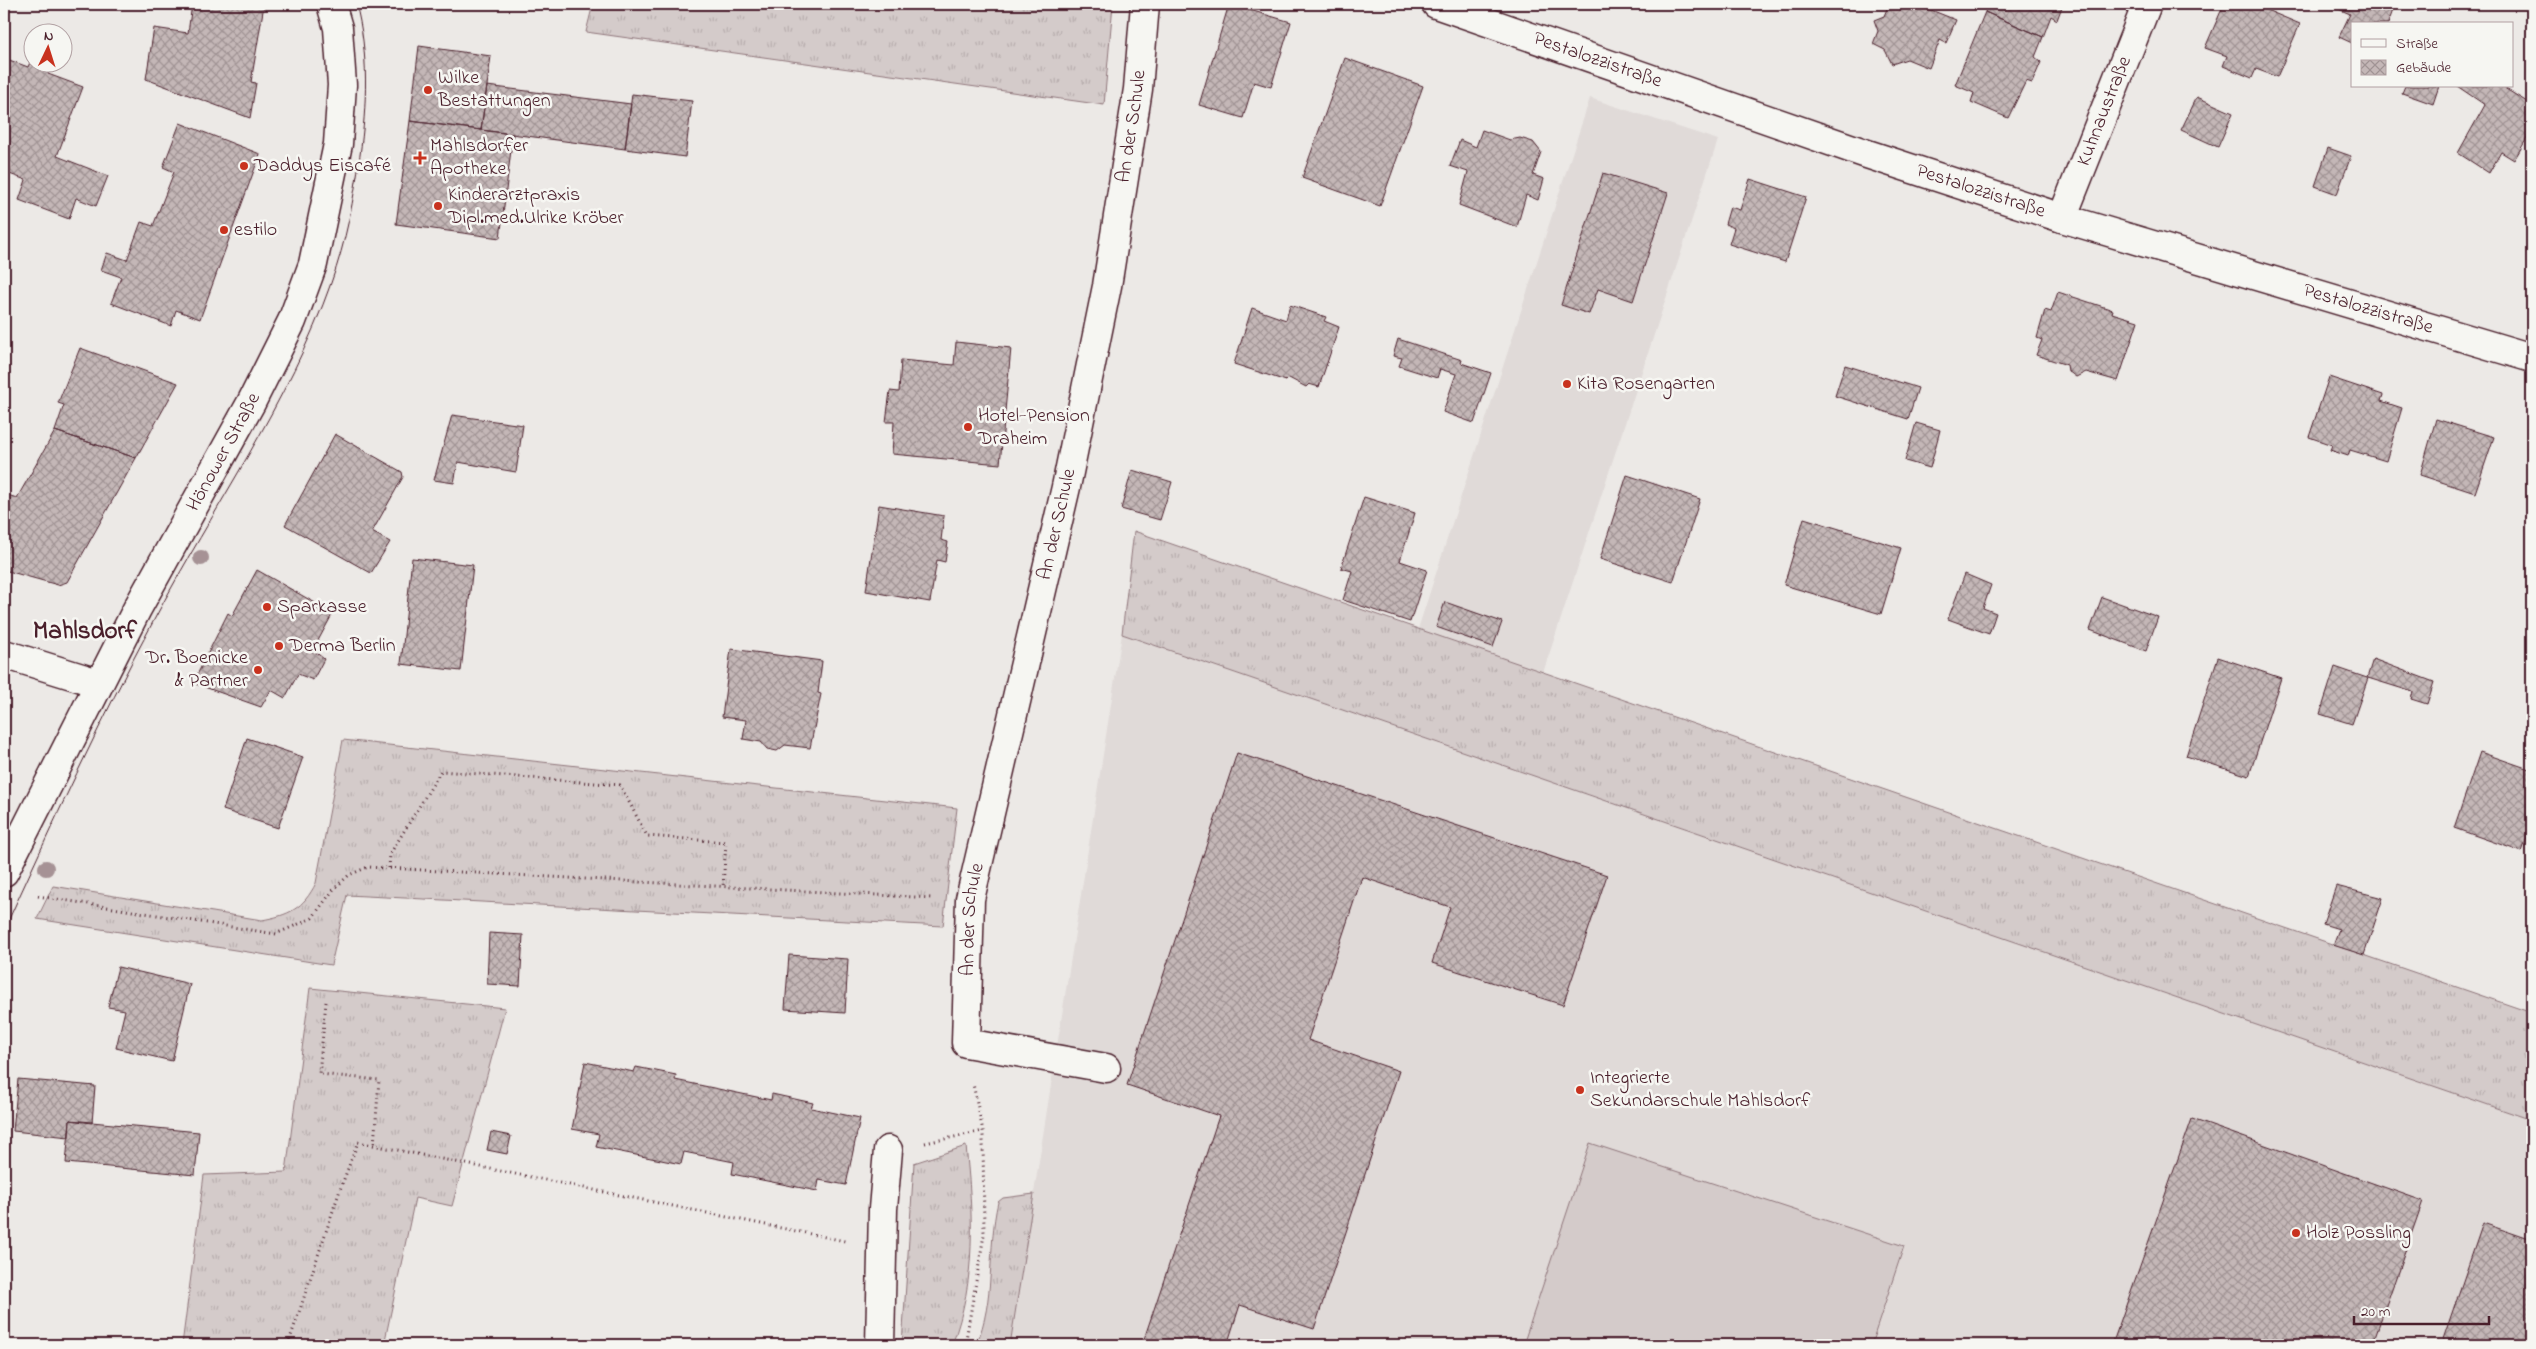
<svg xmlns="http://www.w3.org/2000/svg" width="2536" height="1349" viewBox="0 0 2536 1349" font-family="'Indie Flower',sans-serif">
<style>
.built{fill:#e0dad8}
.grass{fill:url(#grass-tufts);stroke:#8f757a}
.garden{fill:#d4cbca;stroke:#8f757a}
.building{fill:url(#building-cross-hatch);stroke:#4a1f2b}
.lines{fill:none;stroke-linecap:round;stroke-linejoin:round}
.minor-casing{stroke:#4a1f2b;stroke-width:31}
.major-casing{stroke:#4a1f2b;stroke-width:31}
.path{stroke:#4a1f2b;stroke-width:3;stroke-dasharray:1 4;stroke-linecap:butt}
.minor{stroke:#f6f6f2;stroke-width:28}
.major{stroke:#f6f6f2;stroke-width:28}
.tram{stroke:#4a1f2b;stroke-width:1}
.tree{fill:#a69295}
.poi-dot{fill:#c8321e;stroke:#f6f6f2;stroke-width:2}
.labels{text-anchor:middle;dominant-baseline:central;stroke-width:5;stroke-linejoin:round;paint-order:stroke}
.street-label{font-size:20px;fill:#4a1f2b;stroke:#f6f6f2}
.poi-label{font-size:20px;fill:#4a1f2b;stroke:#f6f6f2;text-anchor:start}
.district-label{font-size:25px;font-weight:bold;fill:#4a1f2b;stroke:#f6f6f2}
</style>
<defs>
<pattern id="grass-tufts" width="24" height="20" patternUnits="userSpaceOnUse" patternTransform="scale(1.25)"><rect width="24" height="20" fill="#d4cbca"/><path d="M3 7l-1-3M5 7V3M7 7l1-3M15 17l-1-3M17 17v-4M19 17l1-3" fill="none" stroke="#b8aeae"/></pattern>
<pattern id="building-cross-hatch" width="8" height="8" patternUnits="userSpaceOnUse" patternTransform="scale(1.25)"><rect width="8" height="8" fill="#c4b7b7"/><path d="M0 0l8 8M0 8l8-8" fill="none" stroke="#a19495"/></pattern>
</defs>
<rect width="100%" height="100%" fill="#ece9e6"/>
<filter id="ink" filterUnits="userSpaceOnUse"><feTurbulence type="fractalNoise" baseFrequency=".02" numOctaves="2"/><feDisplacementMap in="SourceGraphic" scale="10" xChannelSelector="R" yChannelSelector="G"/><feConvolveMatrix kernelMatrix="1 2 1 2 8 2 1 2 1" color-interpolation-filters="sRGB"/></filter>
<g filter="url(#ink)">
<!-- built -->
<path class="built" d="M1590 98 1718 140 1543 673 1418 629Z
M1122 634 2532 1120V1345H1010Z"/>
<!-- grass -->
<path class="grass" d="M593 4H1113L1104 105 586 32Z
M1134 531 2532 1013V1120L1122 634Z
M343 740 957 808 943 926 347 895 331 965 37 919 53 886 262 920C289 915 303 909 316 883Z
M310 988 505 1008 452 1206 415 1198 384 1345H182L204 1175 286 1172Z
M966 1146C973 1216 977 1278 952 1345H902L914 1163Z
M1034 1194 1010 1345H976C996 1299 987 1249 998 1202L1003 1198Z"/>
<!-- garden -->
<path class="garden" d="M1590 1143 1904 1246 1871 1345H1523Z"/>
<!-- building -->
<path class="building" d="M192 4 264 5 251 82 256 83 250 118 146 79 154 28 188 33Z
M1229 4 1291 22 1271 87 1254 82 1243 118 1199 105Z
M1889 4H1916L1956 20 1946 43 1940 40 1929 68 1907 59 1892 64 1885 50 1873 44 1878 31 1874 20 1884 16Z
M1988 4H2063L2057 20 2051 16 2043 37 1985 12Z
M2224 4H2252L2300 24 2277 77 2256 69 2252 78 2223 66 2227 56 2205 48Z
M2327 4H2378L2393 10 2388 24H2352V43L2339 37 2350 14Z
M1985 12 2043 37 2035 57 2041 62 2032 83 2026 81 2008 118 1971 102 1974 93 1955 85Z
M419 46 491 56 481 130 410 121Z
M4 58 28 67 31 60 32 62 51 67 48 74 83 87 57 156 108 176 96 206 76 198 69 219 19 200 26 180 4 172Z
M1345 58 1423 86 1380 206 1302 178Z
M487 86 631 104 625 149 481 130Z
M2405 86H2439L2433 104 2402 93Z
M2457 86H2501L2532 105V136L2529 135 2514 160 2501 152 2489 173 2458 153 2485 105Z
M632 94 692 101 685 157 625 149Z
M2197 97 2233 113 2218 147 2181 130Z
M410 121 513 134 500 238 396 224Z
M180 123 260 154 200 319 176 310 171 326 111 303 121 277 101 270 107 253 127 260 141 222 153 226 174 172 163 167Z
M1482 130 1510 140 1520 138 1533 142 1541 152 1533 175 1544 179 1538 200 1526 195 1517 227 1459 205 1468 172 1450 166 1460 140 1476 147Z
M2328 148 2351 156 2337 194 2315 186Z
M1603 173 1668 193 1633 301 1598 289 1589 314 1561 305Z
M1750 179 1806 197 1785 262 1729 244 1734 228 1725 224 1730 207 1740 210Z
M2058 292 2113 310 2112 313 2138 321 2118 381 2086 372 2076 377 2068 371 2067 365 2036 355 2042 340 2037 338 2045 310 2051 312Z
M1290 305 1326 317 1324 321 1339 327 1319 387 1309 384 1306 387 1289 378 1286 381 1234 364 1252 308 1286 320Z
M1398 339 1462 360 1461 363 1491 373 1474 423 1443 412 1456 374 1440 369 1437 378 1399 366 1402 358 1393 356Z
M956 342 1011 348 1000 464 892 454 894 422H886L890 391 899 392 901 360 954 365Z
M80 348 178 383 136 458 55 431 64 405 58 403Z
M1845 365 1918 388 1908 419 1835 396Z
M2329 377 2383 395 2381 401 2402 408 2386 461 2350 450 2348 456 2330 450 2332 445 2309 437Z
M452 415 523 425 516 472 458 462 454 483 434 480Z
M2436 419 2494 437 2475 493 2420 475Z
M1916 423 1940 430 1930 468 1905 461Z
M55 431 136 458 67 582 58 585 4 570V494L17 498Z
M335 434 402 472 403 477 372 532 390 542 371 573 285 525Z
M1132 470 1172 482 1160 520 1121 509Z
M1627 475 1700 499 1673 582 1600 559Z
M1364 497 1415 513 1400 561 1427 570 1410 622 1343 600 1352 571 1341 568Z
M879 505 944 516 941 540 948 542 945 562 937 560 930 602 866 591Z
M1804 518 1901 548 1881 614 1784 585Z
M412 558 473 565 461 671 401 664Z
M257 570 333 613 313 650 324 659 313 680 298 674 285 698 271 690 261 707 193 683 228 613 232 616Z
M1965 574 1991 585 1983 608 1996 613 1989 634 1948 619Z
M2102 597 2158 617 2146 651 2090 630Z
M1445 602 1502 622 1493 647 1436 627Z
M731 649 822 661 818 693 821 694 810 748 785 745 777 751 767 749 761 742 743 739 746 720 722 717Z
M2218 657 2281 678 2249 776 2186 756Z
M2373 659 2434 682 2427 704 2411 699 2413 692 2368 678 2352 724 2320 714 2335 667 2367 678Z
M247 738 303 757 278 828 223 810Z
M2480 752 2532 770V823L2522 852 2454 828Z
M1237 753 1607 875 1563 1005 1432 963 1450 907 1362 877 1308 1040 1399 1071 1314 1329 1240 1305 1227 1345H1142L1219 1116 1127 1085Z
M2336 886 2383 898 2364 955 2333 945 2339 929 2323 924Z
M489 933 523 935 520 986 487 984Z
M789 955 848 959 845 1013 785 1009Z
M118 967 190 984 172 1061 116 1048 125 1010 108 1007Z
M585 1062 634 1072 636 1067 676 1075 675 1080 771 1100 772 1094 813 1103 811 1108 860 1118 846 1185 819 1180 817 1191 732 1174 734 1162 684 1152 681 1164 596 1147 599 1134 572 1129Z
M18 1079 95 1086 92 1123 70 1120 69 1137 13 1131Z
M2192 1119 2423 1201 2372 1345H2112Z
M70 1120 199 1132 195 1175 66 1163Z
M491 1132 511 1136 507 1154 487 1150Z
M2483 1223 2532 1240V1345H2441Z"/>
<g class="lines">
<defs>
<g id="minor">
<path id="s1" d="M1436 4 1867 154 2062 218 2532 358"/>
<path id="s2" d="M2062 218 2147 4"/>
<path d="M4 654 98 683"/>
<path id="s3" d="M1106 1068 966 1043 970 899 1066 487 1107 286 1138 89 1145 4"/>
<path d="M880 1345 883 1209 888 1150"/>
</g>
<g id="major">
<path id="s4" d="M4 872 137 609 251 403 292 321 313 264 338 144 342 85 338 28 331 4"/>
</g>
</defs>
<!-- minor casing -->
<use href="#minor" class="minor-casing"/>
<!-- major casing -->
<use href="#major" class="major-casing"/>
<!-- path -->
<path class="path" d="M389 868 390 854 441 771 620 785 647 836 726 842 723 887
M38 896 276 934 312 918 334 889 349 875 368 867 932 898
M326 1002 319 1074 379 1080 374 1145
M925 1143 983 1131
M288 1345 341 1187 358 1142 845 1241
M965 1345 984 1235 983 1131 973 1084"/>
<!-- minor -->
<use href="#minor" class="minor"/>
<!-- major -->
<use href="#major" class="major"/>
<!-- tram -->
<path class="tram" d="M4 930C52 825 100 721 154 620 212 510 290 400 331 283 346 242 354 198 360 155 367 105 369 53 356 4"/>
</g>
<!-- trees -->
<g class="tree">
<circle cx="201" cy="558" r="8"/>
<circle cx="46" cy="868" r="8"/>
</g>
</g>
<!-- markers -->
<g class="poi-dot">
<circle cx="428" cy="90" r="5"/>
<path d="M417.5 150.5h5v5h5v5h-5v5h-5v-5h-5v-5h5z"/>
<circle cx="244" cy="166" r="5"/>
<circle cx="438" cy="206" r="5"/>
<circle cx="224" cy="230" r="5"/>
<circle cx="1567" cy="384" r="5"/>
<circle cx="968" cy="427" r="5"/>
<circle cx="267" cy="607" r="5"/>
<circle cx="279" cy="646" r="5"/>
<circle cx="258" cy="670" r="5"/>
<circle cx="1580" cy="1090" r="5"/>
<circle cx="2296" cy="1233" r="5"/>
</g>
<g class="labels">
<!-- street labels -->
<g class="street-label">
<text stroke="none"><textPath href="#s1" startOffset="171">Pestalozzistraße</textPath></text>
<text stroke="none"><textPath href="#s2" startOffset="115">Kuhnaustraße</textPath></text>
<text stroke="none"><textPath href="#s3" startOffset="1076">An der Schule</textPath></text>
<text stroke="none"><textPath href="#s1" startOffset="576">Pestalozzistraße</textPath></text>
<text stroke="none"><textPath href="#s1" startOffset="981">Pestalozzistraße</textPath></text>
<text stroke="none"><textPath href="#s4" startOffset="474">Hönower Straße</textPath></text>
<text stroke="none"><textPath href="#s3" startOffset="671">An der Schule</textPath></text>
<text stroke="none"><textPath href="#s3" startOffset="266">An der Schule</textPath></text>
</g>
<!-- poi labels -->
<g class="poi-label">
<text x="438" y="78">Wilke<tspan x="438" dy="23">Bestattungen</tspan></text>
<text x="430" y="146">Mahlsdorfer<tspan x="430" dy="23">Apotheke</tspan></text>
<text x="254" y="166">Daddys Eiscafé</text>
<text x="448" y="195">Kinderarztpraxis<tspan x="448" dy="23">Dipl.med.Ulrike Kröber</tspan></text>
<text x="234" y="230">estilo</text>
<text x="1577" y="384">Kita Rosengarten</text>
<text x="978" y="416">Hotel-Pension<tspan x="978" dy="23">Draheim</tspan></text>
<text x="277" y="607">Sparkasse</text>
<text x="289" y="646">Derma Berlin</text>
<text x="248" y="658" text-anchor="end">Dr. Boenicke<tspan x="248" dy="23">&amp; Partner</tspan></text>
<text x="1590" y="1078">Integrierte<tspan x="1590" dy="23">Sekundarschule Mahlsdorf</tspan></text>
<text x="2306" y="1233">Holz Possling</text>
</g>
<!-- district labels -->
<g class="district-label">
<text x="85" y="632">Mahlsdorf</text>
</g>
</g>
<!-- margin -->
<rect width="2536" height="1349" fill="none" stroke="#f6f6f2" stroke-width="20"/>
<rect x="10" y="10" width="2516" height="1329" fill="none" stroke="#4a1f2b" stroke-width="2" filter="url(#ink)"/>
<!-- legend -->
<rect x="2351" y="22" width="162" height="65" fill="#f6f6f2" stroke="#b1a0a2"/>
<rect x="2361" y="39" width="25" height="8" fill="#f6f6f2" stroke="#b1a0a2"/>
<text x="2396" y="48" font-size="15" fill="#4a1f2b">Straße</text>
<rect x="2361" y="60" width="25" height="15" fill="url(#building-cross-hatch)" stroke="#b1a0a2"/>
<text x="2396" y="72" font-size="15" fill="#4a1f2b">Gebäude</text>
<!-- north arrow -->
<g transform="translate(48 48) rotate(4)"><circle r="24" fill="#f6f6f2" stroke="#b1a0a2"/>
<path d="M0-4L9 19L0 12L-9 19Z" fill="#c8321e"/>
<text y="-8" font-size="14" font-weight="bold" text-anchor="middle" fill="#4a1f2b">N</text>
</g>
<!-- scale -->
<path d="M2354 1316v8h135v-8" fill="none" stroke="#4a1f2b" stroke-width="2.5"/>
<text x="2361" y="1316" font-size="15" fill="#4a1f2b" stroke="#f6f6f2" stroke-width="4" paint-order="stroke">20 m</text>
</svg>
